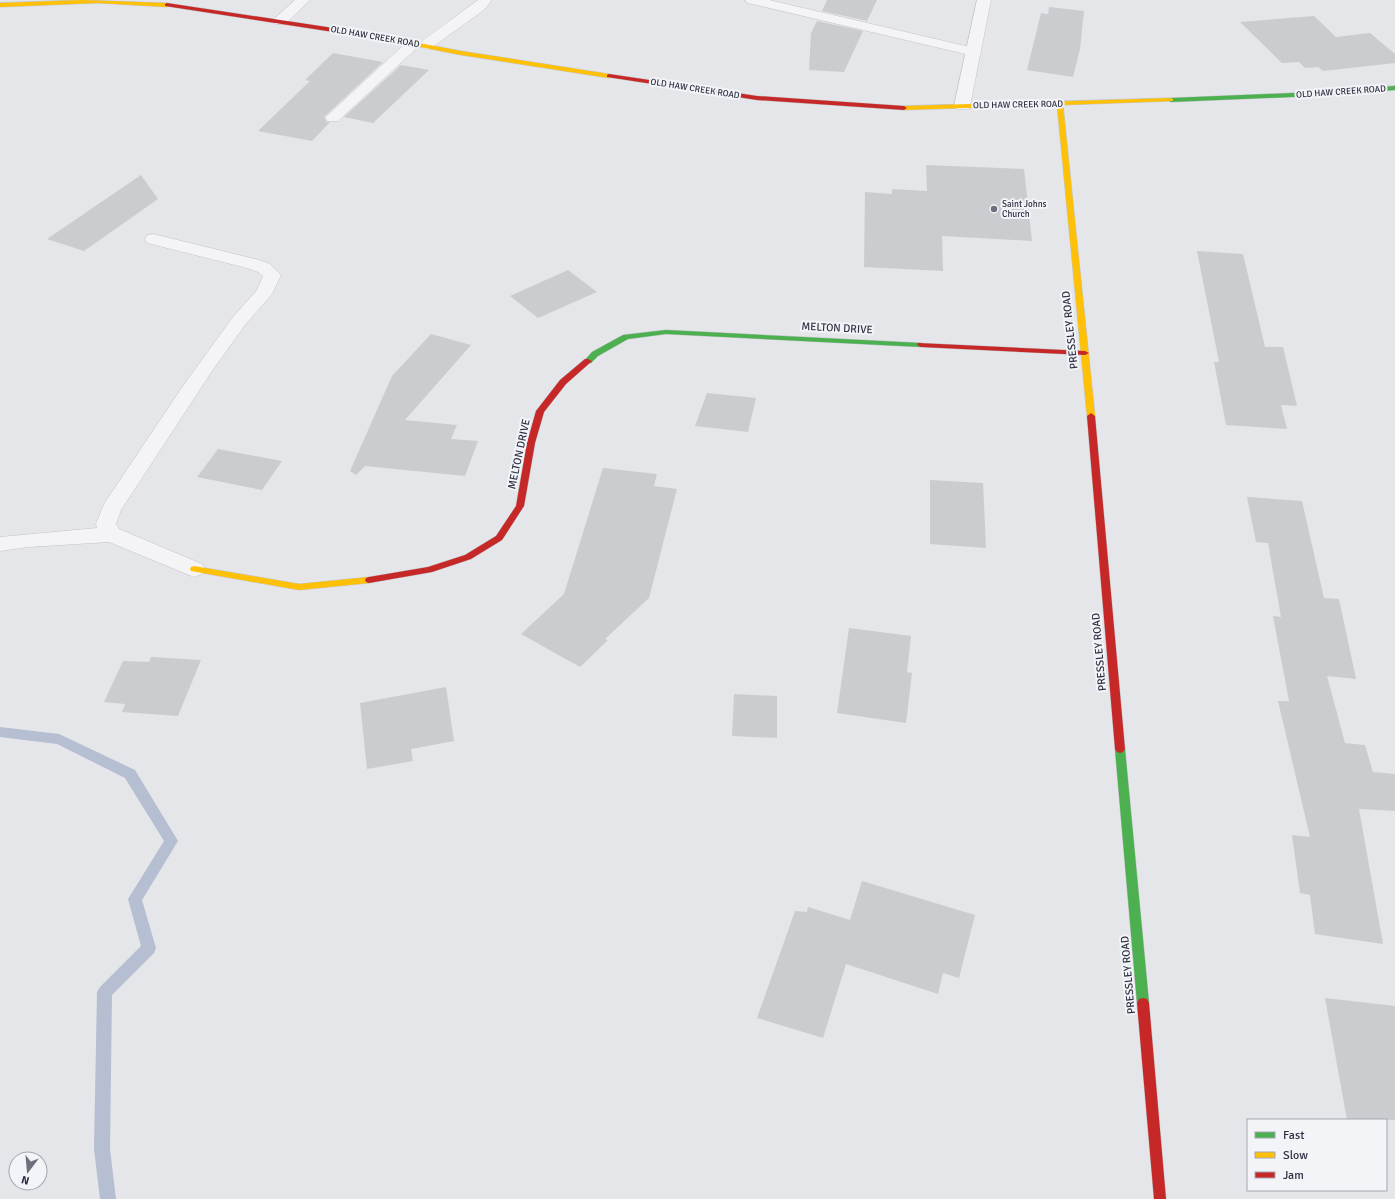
<svg xmlns="http://www.w3.org/2000/svg" width="1395" height="1199" viewBox="0 0 1395 1199" font-family="Signika,sans-serif">
<style>
.lines{fill:none;stroke-linecap:round;stroke-linejoin:round}
.stream{fill:#b6bed1;fill-rule:evenodd}
.building{fill:#caccd0}
.lane-casing{stroke:#c3c4c7;stroke-width:1}
.street-casing{stroke:#c3c4c7;stroke-width:1}
.fast-casing{stroke:#c3c4c7;stroke-width:1}
.slow-casing{stroke:#c3c4c7;stroke-width:1}
.jam-casing{stroke:#c3c4c7;stroke-width:1}
.lane{fill:#f4f4f6;fill-rule:evenodd}
.street{fill:#f4f4f6;fill-rule:evenodd}
.fast{fill:#4caf50;fill-rule:evenodd}
.slow{fill:#ffc107;fill-rule:evenodd}
.jam{fill:#c62828;fill-rule:evenodd}
.poi-dot{fill:#6d707c;stroke:#f3f4f8;stroke-width:1.5}
.labels{text-anchor:middle;dominant-baseline:central;stroke-width:4;stroke-linejoin:round;paint-order:stroke}
.far-street-label{font-size:9px;fill:#2d3041;stroke:#f3f4f8}
.far-poi-label{font-size:9px;fill:#2d3041;stroke:#f3f4f8;text-anchor:start}
.street-label{font-size:11px;fill:#2d3041;stroke:#f3f4f8}
</style>
<rect width="100%" height="100%" fill="#e4e6e9"/>
<g class="lines">
<!-- stream -->
<path class="stream" d="M0 727 59 734 135 770 178 841 142 900 156 948 154 953 112 995 110 1149 116 1199H100L94 1149 97 992 100 987 141 946 128 899 164 841 125 778 57 744 0 737Z"/>
</g>
<!-- building -->
<path class="building" d="M827 0H877L867 21 822 11Z
M1049 7 1084 11 1080 49 1073 77 1027 70 1041 13 1048 14Z
M1314 16 1336 37 1370 33 1395 54V63L1323 71 1318 67 1305 68 1299 62 1282 63 1240 22Z
M817 21 863 31 844 72 809 70 811 33Z
M333 53 383 62 324 117 327 122H330L312 141 258 131 310 81 305 80Z
M401 65 429 70 373 123 344 117Z
M926 165 1024 169 1032 241 942 236 943 271 864 267 865 192 892 194V189L927 191Z
M141 175 158 199 84 251 47 239Z
M1197 251 1243 254 1265 347H1283L1297 406 1281 405 1287 429 1226 425 1214 362H1219Z
M568 270 597 292 538 318 510 296Z
M431 334 471 345 405 420 457 425 451 439 478 441 465 476 365 466 356 475 350 471 392 376Z
M707 393 756 398 748 432 695 426Z
M218 449 282 461 262 490 197 477Z
M603 468 657 474 654 486 677 489 649 598 605 639 608 640 580 667 521 634 564 594Z
M930 480 983 483 986 548 930 544Z
M1247 497 1302 501 1324 598 1339 599 1356 679 1327 676 1345 743 1365 745 1373 772 1395 774V811L1359 809 1383 944 1315 934 1310 895 1300 893 1292 835 1310 837 1278 701H1289L1273 616 1281 617 1268 543 1256 542Z
M849 628 911 636 907 672 912 673 906 723 837 713Z
M151 657 201 660 178 716 122 712 125 704 104 702 123 661 149 662Z
M446 687 454 741 411 749 413 761 367 769 360 703Z
M734 694 777 696V738L732 736Z
M862 881 975 915 959 978 943 973 938 994 846 964 823 1038 757 1018 795 911 807 912 808 907 850 920Z
M1325 998 1395 1006V1120H1347Z"/>
<g class="lines">
<defs>
<path id="lane" d="M295 0H310L285 24H275L273 21 275 18Z
M478 0H492L484 10 431 48 426 49 419 46 338 121H328L325 118 328 115 409 40 414 39 421 42Z
M745 0H769L974 48 979 49 981 52 979 55 974 56 752 4 747 3Z
M153 234 259 260 270 264 281 275 272 294 245 325 212 371 121 510 116 524 119 529 202 564 205 569 202 574 194 577 109 542 28 547 0 551V537L97 528 96 524 104 504 183 386 233 317 257 290 263 276 258 272 247 268 147 243 145 239 147 235Z"/>
<path id="street" d="M977 0H991L970 106 967 109H957L954 106Z"/>
<path id="fast" d="M1395 86V90L1315 96 1171 102 1168 100 1171 98 1315 92Z
M666 330 921 343 925 345 921 347 666 334 628 339 598 356 591 363H588L584 361 592 352 623 335Z
M1120 745 1123 746 1125 749 1149 1003 1147 1007 1143 1008 1139 1007 1137 1003 1115 749 1117 746Z"/>
<path id="slow" d="M82 0 167 3 170 5 167 7 98 3 0 7V3Z
M366 33 461 51 609 74 612 76 609 78 461 55 364 36 363 35Z
M1171 98 1173 99V101L1063 105 1095 416 1091 419 1087 416 1057 105 904 110 901 108 904 106Z
M194 566 299 584 369 577 373 580 369 583 299 590 191 571 190 569 191 567Z"/>
<path id="jam" d="M167 3 366 33 369 35 366 37 165 6V4Z
M609 74 757 96 904 106 907 108 904 110 757 100 607 77V75Z
M918 343 1085 351 1089 353 1085 355 921 347 917 345Z
M585 359H588L592 361 566 384 544 412 535 443 524 506 502 540 471 559 432 572 369 583 366 582 365 580 366 578 369 577 428 567 465 555 496 536 516 506 527 443 536 411 560 380Z
M1091 413 1095 416 1125 749 1123 752 1120 753 1117 752 1115 749 1087 416Z
M1143 998 1147 999 1149 1003 1166 1199H1154L1137 1003 1139 999Z"/>
</defs>
<!-- lane casing -->
<use href="#lane" class="lane-casing"/>
<!-- street casing -->
<use href="#street" class="street-casing"/>
<!-- fast casing -->
<use href="#fast" class="fast-casing"/>
<!-- slow casing -->
<use href="#slow" class="slow-casing"/>
<!-- jam casing -->
<use href="#jam" class="jam-casing"/>
<!-- lane -->
<use href="#lane" class="lane"/>
<!-- street -->
<use href="#street" class="street"/>
<!-- fast -->
<use href="#fast" class="fast"/>
<!-- slow -->
<use href="#slow" class="slow"/>
<!-- jam -->
<use href="#jam" class="jam"/>
</g>
<!-- markers -->
<circle class="poi-dot" cx="994" cy="209" r="4"/>
<g class="labels">
<!-- far-street labels -->
<g class="far-street-label">
<text transform="translate(375 37) rotate(10)">OLD HAW CREEK ROAD</text>
<text transform="translate(695 89) rotate(9)">OLD HAW CREEK ROAD</text>
<text transform="translate(1341 92) rotate(-4)">OLD HAW CREEK ROAD</text>
<text transform="translate(1018 105) rotate(-1)">OLD HAW CREEK ROAD</text>
</g>
<!-- far-poi labels -->
<g class="far-poi-label">
<text x="1002" y="204">Saint Johns<tspan x="1002" dy="10">Church</tspan></text>
</g>
<!-- street labels -->
<g class="street-label">
<text transform="translate(837 328) rotate(3)">MELTON DRIVE</text>
<text transform="translate(1070 330) rotate(-96)">PRESSLEY ROAD</text>
<text transform="translate(519 454) rotate(-78)">MELTON DRIVE</text>
<text transform="translate(1099 652) rotate(-95)">PRESSLEY ROAD</text>
<text transform="translate(1128 975) rotate(-95)">PRESSLEY ROAD</text>
</g>
</g>
<!-- legend -->
<rect x="1247" y="1119" width="140" height="72" fill="#f3f4f8" stroke="#a4a6af"/>
<rect x="1255" y="1132" width="20" height="6" fill="#4caf50" stroke="#a4a6af"/>
<text x="1283" y="1139" font-size="12" fill="#2d3041">Fast</text>
<rect x="1255" y="1152" width="20" height="6" fill="#ffc107" stroke="#a4a6af"/>
<text x="1283" y="1159" font-size="12" fill="#2d3041">Slow</text>
<rect x="1255" y="1172" width="20" height="6" fill="#c62828" stroke="#a4a6af"/>
<text x="1283" y="1179" font-size="12" fill="#2d3041">Jam</text>
<!-- north arrow -->
<g transform="translate(28 1171) rotate(196)"><circle r="19" fill="#f3f4f8" stroke="#a4a6af"/>
<path d="M0-3L7 15L0 10L-7 15Z" fill="#6d707c"/>
<text y="-6" font-size="11" font-weight="bold" text-anchor="middle" fill="#2d3041">N</text>
</g>
</svg>
